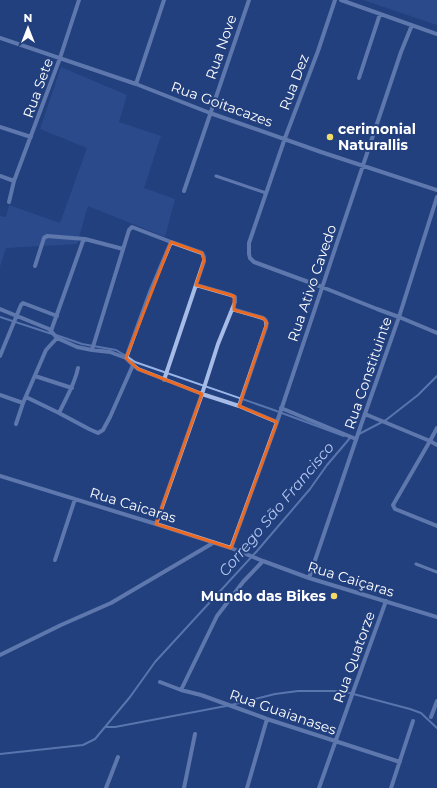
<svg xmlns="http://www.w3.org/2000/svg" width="437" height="788" viewBox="0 0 437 788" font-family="Montserrat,sans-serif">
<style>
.green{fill:#35579c}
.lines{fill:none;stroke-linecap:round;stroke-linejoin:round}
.stream{stroke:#9ab5e7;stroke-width:2}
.lane{stroke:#a6bce6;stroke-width:3}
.street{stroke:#a6bce6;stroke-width:4}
.marked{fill:none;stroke:#ea6a24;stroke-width:3;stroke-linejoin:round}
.poi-dot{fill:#f2db69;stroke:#223f7e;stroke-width:1.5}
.labels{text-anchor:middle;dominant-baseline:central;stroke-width:4;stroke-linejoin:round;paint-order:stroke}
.street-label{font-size:14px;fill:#fff;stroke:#223f7e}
.poi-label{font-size:14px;font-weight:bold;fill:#fff;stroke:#223f7e;text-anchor:start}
.water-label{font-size:15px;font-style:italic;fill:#b2c6ee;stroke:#223f7e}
</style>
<rect width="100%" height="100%" fill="#223f7e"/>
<!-- green -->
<path class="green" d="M363 0H437V25Z
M61 67 127 95 119 122 161 136 144 188 175 199 165 237 88 206 77 244 6 248 0 267V216L6 217 9 205 60 223 87 148 40 129Z"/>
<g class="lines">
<!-- stream -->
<path class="stream" d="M0 317 52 334
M56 335 82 344 116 350 128 357 135 362 271 409 344 436
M359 434 386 420 418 395 437 376
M231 705 275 694 298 691H342L410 709 421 713 437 728
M105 727H115L226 706
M0 754 83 745 95 739 130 697 155 662 257 551 310 489 327 465 350 438"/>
<!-- lane -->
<path class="lane" d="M216 176 266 193
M416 564 437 572"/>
<!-- street -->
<path class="street" d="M335 0 318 51 285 138 249 243V254L250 258 254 262 322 287 377 309 399 317 437 333
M341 0 437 34
M0 38 136 84 210 113 321 152 437 190
M359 78 380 14
M136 84 164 0
M0 127 31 137
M0 176 14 181
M184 191 249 0
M9 202 14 181 60 58 79 0
M35 266 44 238 47 236 85 239
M0 309 49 329 51 331 57 338
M232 309 263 318C267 320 267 323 266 327L239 406
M51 331 83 241 85 239 123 249
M92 350 129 230 132 227 171 242
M0 356 21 305 23 303 57 316
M126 358 150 292 171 242 202 253 204 257V261L164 380
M35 376 72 388
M0 395 23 403
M26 397 59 413 89 429 98 433 103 430 110 417 133 365
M281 408 356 439
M59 413C66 398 75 384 78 368
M365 414 430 441 437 445
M16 424 23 403 46 350 57 338 77 347 92 350 110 352 126 358 133 365 138 369 202 394 239 406 277 422
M437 428 430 441 393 505 395 509 437 526
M0 476 156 524 231 548 263 561 309 578 437 617
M156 524 202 394 218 344 235 302V297L231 295 196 285
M231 548 277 422 401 52 412 25
M55 560 75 499
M309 578 361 425 399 317 437 197
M0 655 61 625 111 603 213 543
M160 682 181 690 201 695 237 708 267 719 400 762
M181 690 217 616 243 582 263 561
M431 717 437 701
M106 788 118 757
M184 788 195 734
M247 788 267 719
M319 788 353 692 386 601
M391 788 413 721"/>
</g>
<!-- marked area -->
<path d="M0 0H437V788H0ZM171 242 202 253 204 261 196 285 234 296V310L263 318 267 323 239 406 277 422 231 548 156 524 202 394 138 369 126 358Z" fill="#223f7e" fill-opacity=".55" fill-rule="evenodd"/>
<path class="marked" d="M171 242 202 253 204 261 196 285 234 296V310L263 318 267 323 239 406 277 422 231 548 156 524 202 394 138 369 126 358Z"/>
<!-- markers -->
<g class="poi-dot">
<circle cx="330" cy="137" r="4"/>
<circle cx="334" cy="596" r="4"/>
</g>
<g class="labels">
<!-- street labels -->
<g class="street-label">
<text transform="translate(221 47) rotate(-71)">Rua Nove</text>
<text transform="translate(294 82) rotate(-69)">Rua Dez</text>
<text transform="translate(38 88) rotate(-70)">Rua Sete</text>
<text transform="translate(222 104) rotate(20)">Rua Goitacazes</text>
<text transform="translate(312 283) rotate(-71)">Rua Ativo Cavedo</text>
<text transform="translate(368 373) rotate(-71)">Rua Constituinte</text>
<text transform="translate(133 505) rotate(17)">Rua Caicaras</text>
<text transform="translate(351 579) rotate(17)">Rua Caiçaras</text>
<text transform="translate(354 657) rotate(-70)">Rua Quatorze</text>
<text transform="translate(283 712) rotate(19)">Rua Guaianases</text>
</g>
<!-- poi labels -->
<g class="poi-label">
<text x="338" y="129">cerimonial<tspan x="338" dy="16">Naturallis</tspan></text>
<text x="326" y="596" text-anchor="end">Mundo das Bikes</text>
</g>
<!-- water labels -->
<g class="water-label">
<text transform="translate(276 509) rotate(-50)">Corrego São Francisco</text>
</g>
</g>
<!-- north arrow -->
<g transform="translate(28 28)" stroke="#223f7e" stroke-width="3" paint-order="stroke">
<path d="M0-3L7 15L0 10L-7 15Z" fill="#ffffff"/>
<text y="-6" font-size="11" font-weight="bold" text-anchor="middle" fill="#ffffff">N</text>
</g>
</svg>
